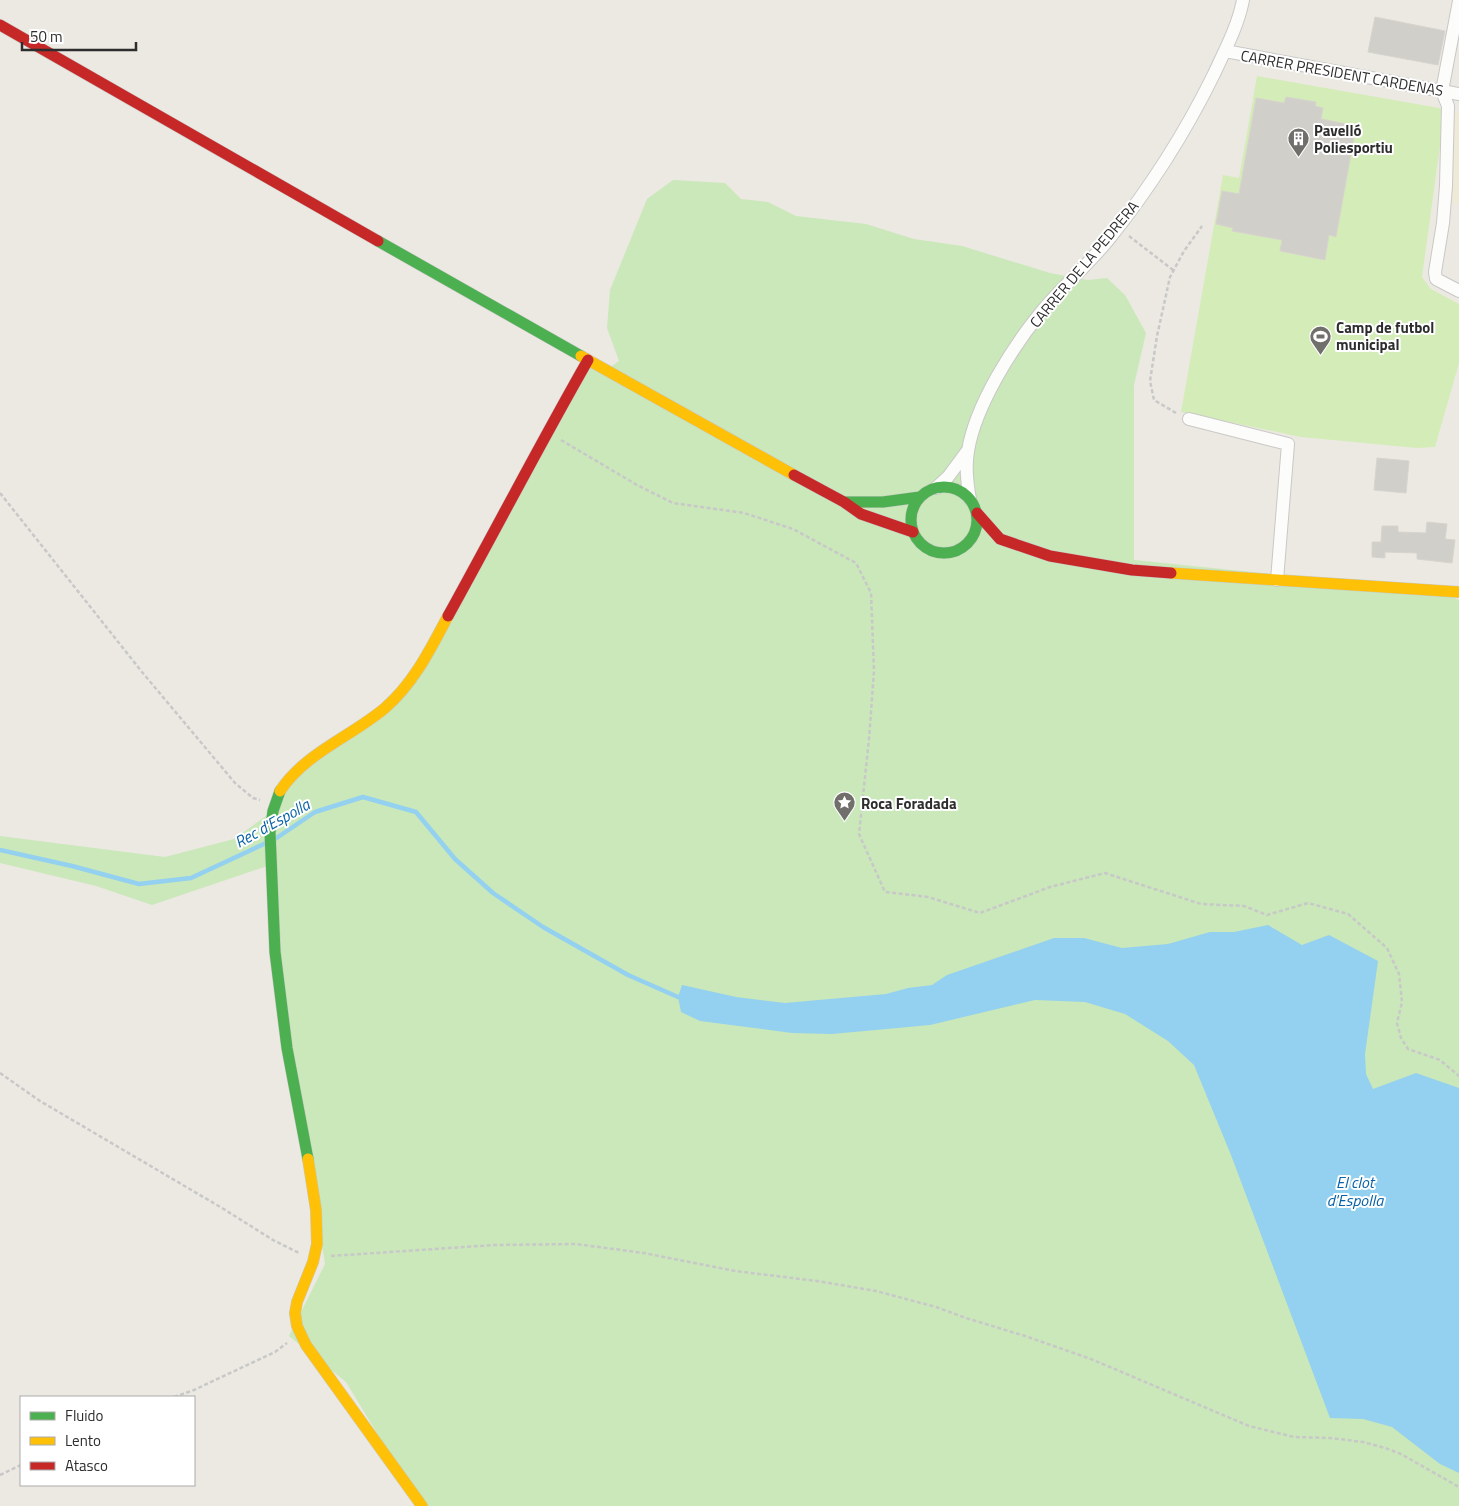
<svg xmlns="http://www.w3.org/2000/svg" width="1459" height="1506" viewBox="0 0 1459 1506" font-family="'Titillium Web',sans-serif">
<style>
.education{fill:#efe9d8}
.green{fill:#cae8ba}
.pitch{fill:#d4ecb8}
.water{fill:#94d0ef}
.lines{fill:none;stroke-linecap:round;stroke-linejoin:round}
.stream{stroke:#94d0ef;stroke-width:4.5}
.building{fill:#d1cfc9;stroke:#d7d4ce}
.street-casing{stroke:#c9c8c7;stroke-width:14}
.fast-casing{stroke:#c9c8c7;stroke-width:12}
.slow-casing{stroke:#c9c8c7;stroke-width:12}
.jam-casing{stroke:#c9c8c7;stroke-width:12}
.path{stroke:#c8c8c8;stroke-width:2.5;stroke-dasharray:4 2.5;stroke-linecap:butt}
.street{stroke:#fcfcfb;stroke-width:12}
.fast{stroke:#4caf50;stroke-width:11}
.slow{stroke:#ffc107;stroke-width:11}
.jam{stroke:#c62828;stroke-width:11}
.labels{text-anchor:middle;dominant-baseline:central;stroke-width:4;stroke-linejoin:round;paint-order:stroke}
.street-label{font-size:15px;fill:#2d2d2d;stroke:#fff}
.poi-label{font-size:15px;font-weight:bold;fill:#2d2d2d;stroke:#fff;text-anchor:start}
.water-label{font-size:16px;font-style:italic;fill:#0862a7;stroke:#fff}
</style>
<rect width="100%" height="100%" fill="#ece9e2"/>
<!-- education -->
<path class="education" d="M1450 111 1459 112V204H1447Z"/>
<!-- green -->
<path class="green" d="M673 180 725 183 741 199 768 202 796 216 866 224 914 239 962 246 1050 273 1088 280 1107 278 1125 295 1146 333 1134 385V560L1439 591 1459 600V1506H421L346 1382 289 1336 325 1264 276 955V863L152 905 96 886 0 863V836L165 857 234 839 277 808V789L402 691 589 357 609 368 619 361 607 328 610 290 647 199Z"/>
<!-- pitch -->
<path class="pitch" d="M1257 76 1445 109 1422 277 1431 289 1459 304V363L1435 447 1417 448 1301 437 1181 412 1223 175 1239 178Z"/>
<!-- water -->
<path class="water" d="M1268 925 1302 945 1329 935 1378 961 1365 1054 1366 1074 1373 1089 1416 1073 1459 1088V1473L1440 1464 1392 1427 1363 1419 1330 1418 1231 1155 1194 1065 1168 1041 1125 1014 1085 1002 1035 1000 930 1025 832 1034 792 1033 700 1021 681 1012 678 997 682 985 736 997 785 1003 886 994 908 988 932 985 947 975 1054 938H1084L1122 948 1168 944 1210 932H1234Z"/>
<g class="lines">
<!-- stream -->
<path class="stream" d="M275 839 315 812 363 797 416 812 455 859 493 893 543 927 628 975 678 997
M0 850 72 866 139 884 191 878 266 843"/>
</g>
<!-- building -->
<path class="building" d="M1375 17 1445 31 1438 65 1368 52Z
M1286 97 1316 102 1315 106 1323 108 1321 119 1356 126 1336 237 1329 235 1325 260 1280 251 1282 240 1232 231 1233 228 1216 224 1222 191 1239 194 1256 98 1284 103Z
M1377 458 1409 461 1406 493 1374 490Z
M1427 522 1447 524 1445 539 1455 540 1452 563 1417 559V553L1385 552V558L1372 557V542H1381L1382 526H1398V532L1426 533Z"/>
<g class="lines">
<defs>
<path id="street" d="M1459 1 1442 91 1448 106 1446 186 1443 223 1435 272 1436 279 1459 291
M1225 51 1459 94
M1189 419 1288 444 1277 580
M936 488 948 477 968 450
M970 499C967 483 965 468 968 451 975 406 1013 346 1042 311 1063 286 1088 265 1109 239 1150 188 1185 133 1214 74 1225 50 1238 26 1243 0"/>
<path id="fast" d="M378 241 581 356
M911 520a33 33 0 1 1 66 0a33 33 0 1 1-66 0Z
M846 502H883L920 497
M280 791 273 811 270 832 275 952 287 1048 308 1159"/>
<path id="slow" d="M581 356 794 475
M1171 573 1459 592
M280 791C305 753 352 736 385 708 414 683 431 648 448 616
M308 1159 316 1210 317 1244 313 1262 297 1302 295 1313 297 1326 306 1345 422 1506"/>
<path id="jam" d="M0 25 378 241
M794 475 844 502 861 514 913 532
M977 513 1000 539 1050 556 1132 570 1171 573
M448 616C495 531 540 444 588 360"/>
</defs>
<!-- street casing -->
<use href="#street" class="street-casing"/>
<!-- fast casing -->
<use href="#fast" class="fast-casing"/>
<!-- slow casing -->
<use href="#slow" class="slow-casing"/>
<!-- jam casing -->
<use href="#jam" class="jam-casing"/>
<!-- path -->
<path class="path" d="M1129 236 1173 270
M1176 413 1154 400 1150 381 1157 336 1170 277 1184 251 1202 226
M561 440 637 485 673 503 744 513 793 529 856 563 871 593 874 671 869 739 859 834 885 892 928 897 980 913 1050 887 1105 873 1201 904 1244 906 1267 915 1308 903 1348 914 1387 948 1399 974 1402 1002 1397 1023 1401 1038 1408 1049 1440 1060 1459 1076
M0 493 142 672 235 783 253 798 260 800
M0 1073 40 1101 222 1208 273 1240 299 1253
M331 1256 494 1245 576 1244 644 1253 735 1271 817 1281 876 1291 936 1307 966 1318 1025 1336 1091 1359 1249 1426 1294 1437 1330 1438 1363 1442 1385 1448 1401 1454 1459 1487
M174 1397 194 1390 275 1352 287 1343
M0 1475 21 1465"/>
<!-- street -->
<use href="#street" class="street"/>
<!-- fast -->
<use href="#fast" class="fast"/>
<!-- slow -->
<use href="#slow" class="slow"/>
<!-- jam -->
<use href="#jam" class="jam"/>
</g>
<!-- icons -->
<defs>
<symbol id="building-pin" viewBox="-11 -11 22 30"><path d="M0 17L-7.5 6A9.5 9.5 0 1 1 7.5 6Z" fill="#706f6c" stroke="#fff"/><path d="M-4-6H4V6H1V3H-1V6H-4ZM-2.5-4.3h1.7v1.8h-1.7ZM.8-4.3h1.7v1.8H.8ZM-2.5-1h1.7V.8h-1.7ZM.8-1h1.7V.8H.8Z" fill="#fff"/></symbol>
<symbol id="stadium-pin" viewBox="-11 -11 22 30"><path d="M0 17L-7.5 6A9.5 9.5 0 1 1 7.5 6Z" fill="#706f6c" stroke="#fff"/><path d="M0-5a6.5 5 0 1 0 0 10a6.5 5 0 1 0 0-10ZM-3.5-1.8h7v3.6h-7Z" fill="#fff"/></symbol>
<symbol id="sight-pin" viewBox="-11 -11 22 30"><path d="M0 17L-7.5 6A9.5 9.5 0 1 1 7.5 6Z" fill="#706f6c" stroke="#fff"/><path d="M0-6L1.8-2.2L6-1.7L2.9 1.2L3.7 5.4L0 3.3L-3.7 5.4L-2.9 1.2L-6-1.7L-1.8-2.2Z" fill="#fff"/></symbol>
</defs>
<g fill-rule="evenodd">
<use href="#building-pin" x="1286" y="126" width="25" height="34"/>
<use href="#stadium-pin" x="1308" y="324" width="25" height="34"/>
<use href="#sight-pin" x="832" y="790" width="25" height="34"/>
</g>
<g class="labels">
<!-- street labels -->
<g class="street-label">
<text transform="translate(1342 73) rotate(10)">CARRER PRESIDENT CARDENAS</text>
<text transform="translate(1084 264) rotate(-50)">CARRER DE LA PEDRERA</text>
</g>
<!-- poi labels -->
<g class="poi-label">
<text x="1314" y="130">Pavelló<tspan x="1314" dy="17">Poliesportiu</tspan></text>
<text x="1336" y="327">Camp de futbol<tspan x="1336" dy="17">municipal</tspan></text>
<text x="861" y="803">Roca Foradada</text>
</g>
<!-- water labels -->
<g class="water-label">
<text transform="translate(272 823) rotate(-29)">Rec d'Espolla</text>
<text x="1355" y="1182">El clot<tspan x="1355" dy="18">d'Espolla</tspan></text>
</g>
</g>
<!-- legend -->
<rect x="20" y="1396" width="175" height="90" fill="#ffffff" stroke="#ababab"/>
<rect x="30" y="1412" width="25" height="8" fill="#4caf50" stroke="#ababab"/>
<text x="65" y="1421" font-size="15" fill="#2d2d2d">Fluido</text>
<rect x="30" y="1437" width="25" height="8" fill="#ffc107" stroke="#ababab"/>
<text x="65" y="1446" font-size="15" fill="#2d2d2d">Lento</text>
<rect x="30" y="1462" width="25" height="8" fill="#c62828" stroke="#ababab"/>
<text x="65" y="1471" font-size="15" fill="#2d2d2d">Atasco</text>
<!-- scale -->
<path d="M22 42v8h114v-8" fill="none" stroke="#2d2d2d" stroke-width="2.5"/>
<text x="30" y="42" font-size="15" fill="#2d2d2d" stroke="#ffffff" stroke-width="4" paint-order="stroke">50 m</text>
</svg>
